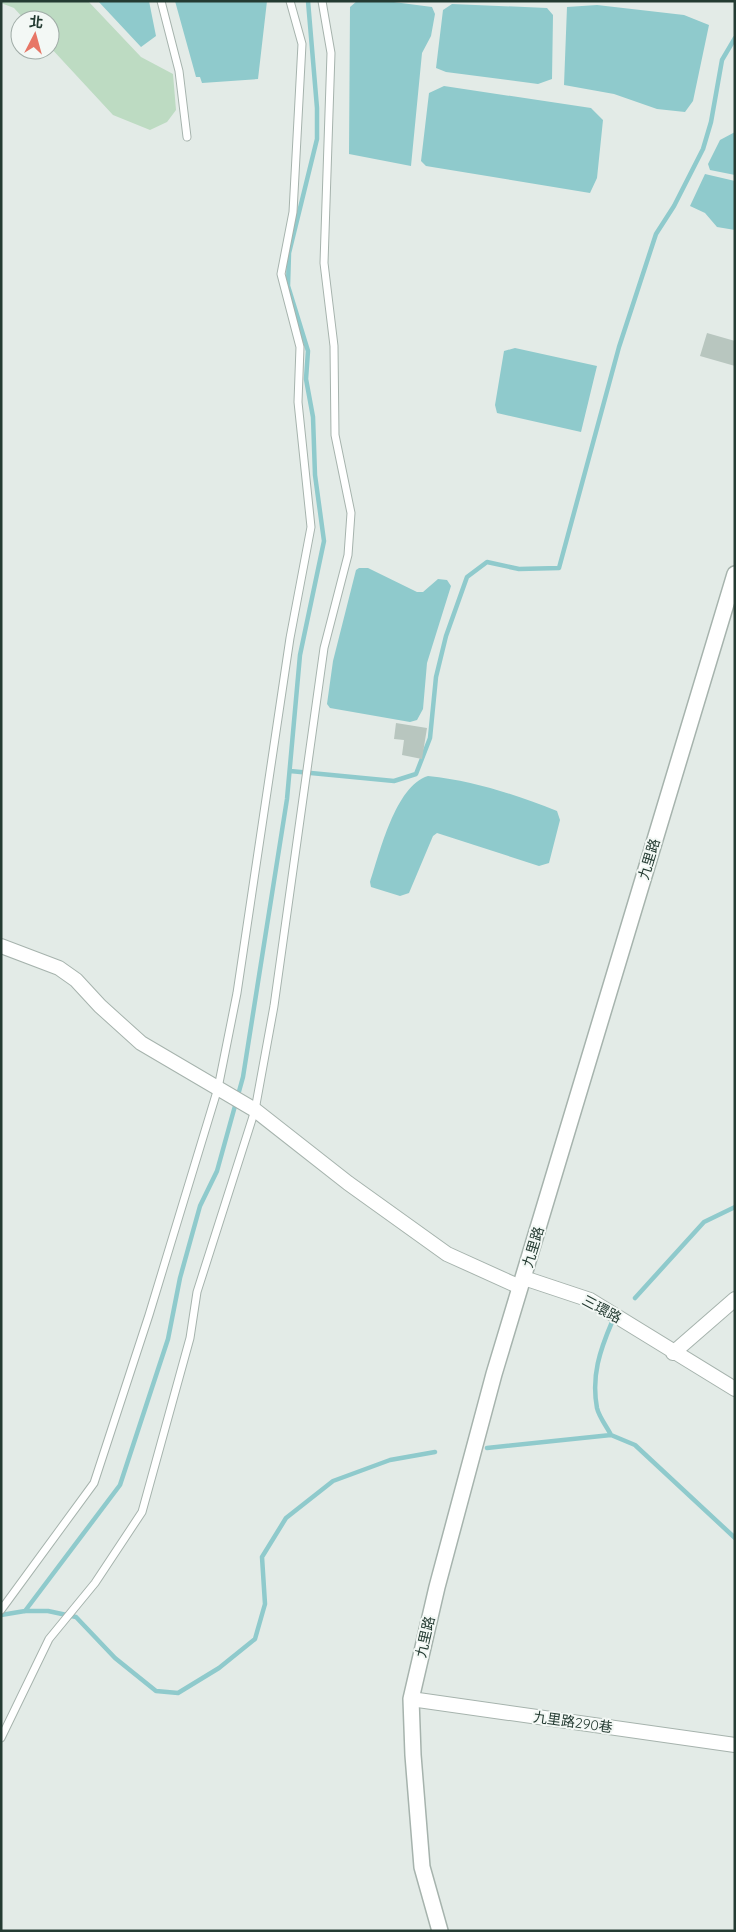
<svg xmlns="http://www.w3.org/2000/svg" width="736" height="1932" viewBox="0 0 736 1932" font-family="Quicksand,'Noto Sans TC',sans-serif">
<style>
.green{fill:#bddbc2}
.water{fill:#8fcacc}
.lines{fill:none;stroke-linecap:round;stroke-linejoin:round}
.stream{stroke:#8fcacc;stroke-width:4.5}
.building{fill:#b8c6bf}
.service-casing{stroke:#a6b3ad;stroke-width:9}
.minor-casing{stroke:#a6b3ad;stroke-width:16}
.tertiary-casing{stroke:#a6b3ad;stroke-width:18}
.service{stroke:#fff;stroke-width:7}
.minor{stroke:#fff;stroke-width:14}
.tertiary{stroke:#fff;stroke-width:15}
.labels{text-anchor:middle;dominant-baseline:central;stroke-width:4;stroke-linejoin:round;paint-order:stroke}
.street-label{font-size:14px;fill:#243b32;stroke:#f3f8f5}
</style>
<rect width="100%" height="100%" fill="#e3ebe7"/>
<!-- green -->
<path class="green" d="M1 1H88L141 57 173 74 176 110 167 122 150 130 113 115 50 47V20H25L14 8 1 3Z"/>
<!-- water -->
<path class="water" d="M98 1H149L156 36 141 47Z
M175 1H267L258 79 202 83 200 77H196Z
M357 1H386L432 7 435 14 431 36 422 53 411 166 349 154 350 7Z
M452 4 547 8 553 15 552 79 538 84 446 72 436 68 443 10Z
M597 5 684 15 709 25 693 101 685 112 657 109 614 94 564 85 567 7Z
M444 86 591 108 603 120 597 178 590 193 426 166 421 161 429 93Z
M735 132V175L710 170 708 164 720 140Z
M705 174 735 181V230L717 227 705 213 690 206Z
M515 348 597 366 581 432 497 413 495 405 504 351Z
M359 568H368L417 592H423L438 579 447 580 451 586 427 663 423 709 417 720 410 722 330 708 327 704 333 661 356 570Z
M428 776C475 781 513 794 557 811L560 820 549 863 539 866 437 833 433 836 409 893 400 896 371 887 370 882C380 853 395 786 428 776Z"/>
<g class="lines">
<!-- stream -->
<path class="stream" d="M290 771 394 781 416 774 430 738 436 677 446 636 467 577 487 562 519 569 559 568 619 347 656 234 674 206 703 149 711 122 722 60 735 38
M635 1298 704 1222 735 1207
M611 1435C607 1427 599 1417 597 1408 591 1376 600 1350 612 1322
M487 1448 611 1435 635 1445 735 1538
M25 1611 120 1485 168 1339 180 1278 200 1206 217 1171 243 1077 287 799 300 655 324 541 315 475 313 417 306 379 308 351 288 286 289 253 317 139V108L308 1
M1 1615 25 1611H48L76 1617 115 1658 156 1691 178 1693 219 1668 255 1639 265 1604 262 1557 286 1518 333 1481 390 1460 435 1452"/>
</g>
<!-- building -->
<path class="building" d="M707 333 735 341V366L700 356Z
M396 723 427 728 422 759 402 755 404 740 394 739Z"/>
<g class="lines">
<defs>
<path id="service" d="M161 1 179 71 187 137
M1 1610 94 1483 149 1315 218 1088 237 993 290 638 311 527 298 402 300 347 281 274 293 212 302 44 290 1
M1 1738 49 1639 95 1583 142 1512 190 1338 197 1292 255 1110 274 1006 324 648 348 555 351 513 335 435 334 346 324 263 331 53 322 1"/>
<path id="minor" d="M1 946 59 968 76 980 100 1006 141 1043 255 1110 348 1183 447 1254 520 1287
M524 1278 590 1300 735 1389
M673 1353 735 1299
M411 1699 735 1745"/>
<path id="tertiary" d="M440 1931 422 1867 413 1755 411 1699 437 1587 494 1374 735 574"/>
</defs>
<!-- service casing -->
<use href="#service" class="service-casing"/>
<!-- minor casing -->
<use href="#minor" class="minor-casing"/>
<!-- tertiary casing -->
<use href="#tertiary" class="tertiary-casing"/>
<!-- service -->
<use href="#service" class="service"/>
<!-- minor -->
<use href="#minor" class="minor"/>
<!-- tertiary -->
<use href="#tertiary" class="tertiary"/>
</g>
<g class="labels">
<!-- street labels -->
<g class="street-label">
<text transform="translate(649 859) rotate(-73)">九里路</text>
<text transform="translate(533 1247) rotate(-73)">九里路</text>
<text transform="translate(602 1309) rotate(28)">三環路</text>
<text transform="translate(425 1637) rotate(-77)">九里路</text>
<text transform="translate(573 1722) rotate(8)">九里路290巷</text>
</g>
</g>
<!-- border -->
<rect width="736" height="1932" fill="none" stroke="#243b32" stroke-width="5"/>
<!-- north arrow -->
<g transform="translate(35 35) rotate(6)"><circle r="24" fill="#f3f8f5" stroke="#a0aca7"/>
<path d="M0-4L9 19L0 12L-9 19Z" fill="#e77666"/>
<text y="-8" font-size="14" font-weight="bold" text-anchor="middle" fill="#243b32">北</text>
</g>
</svg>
